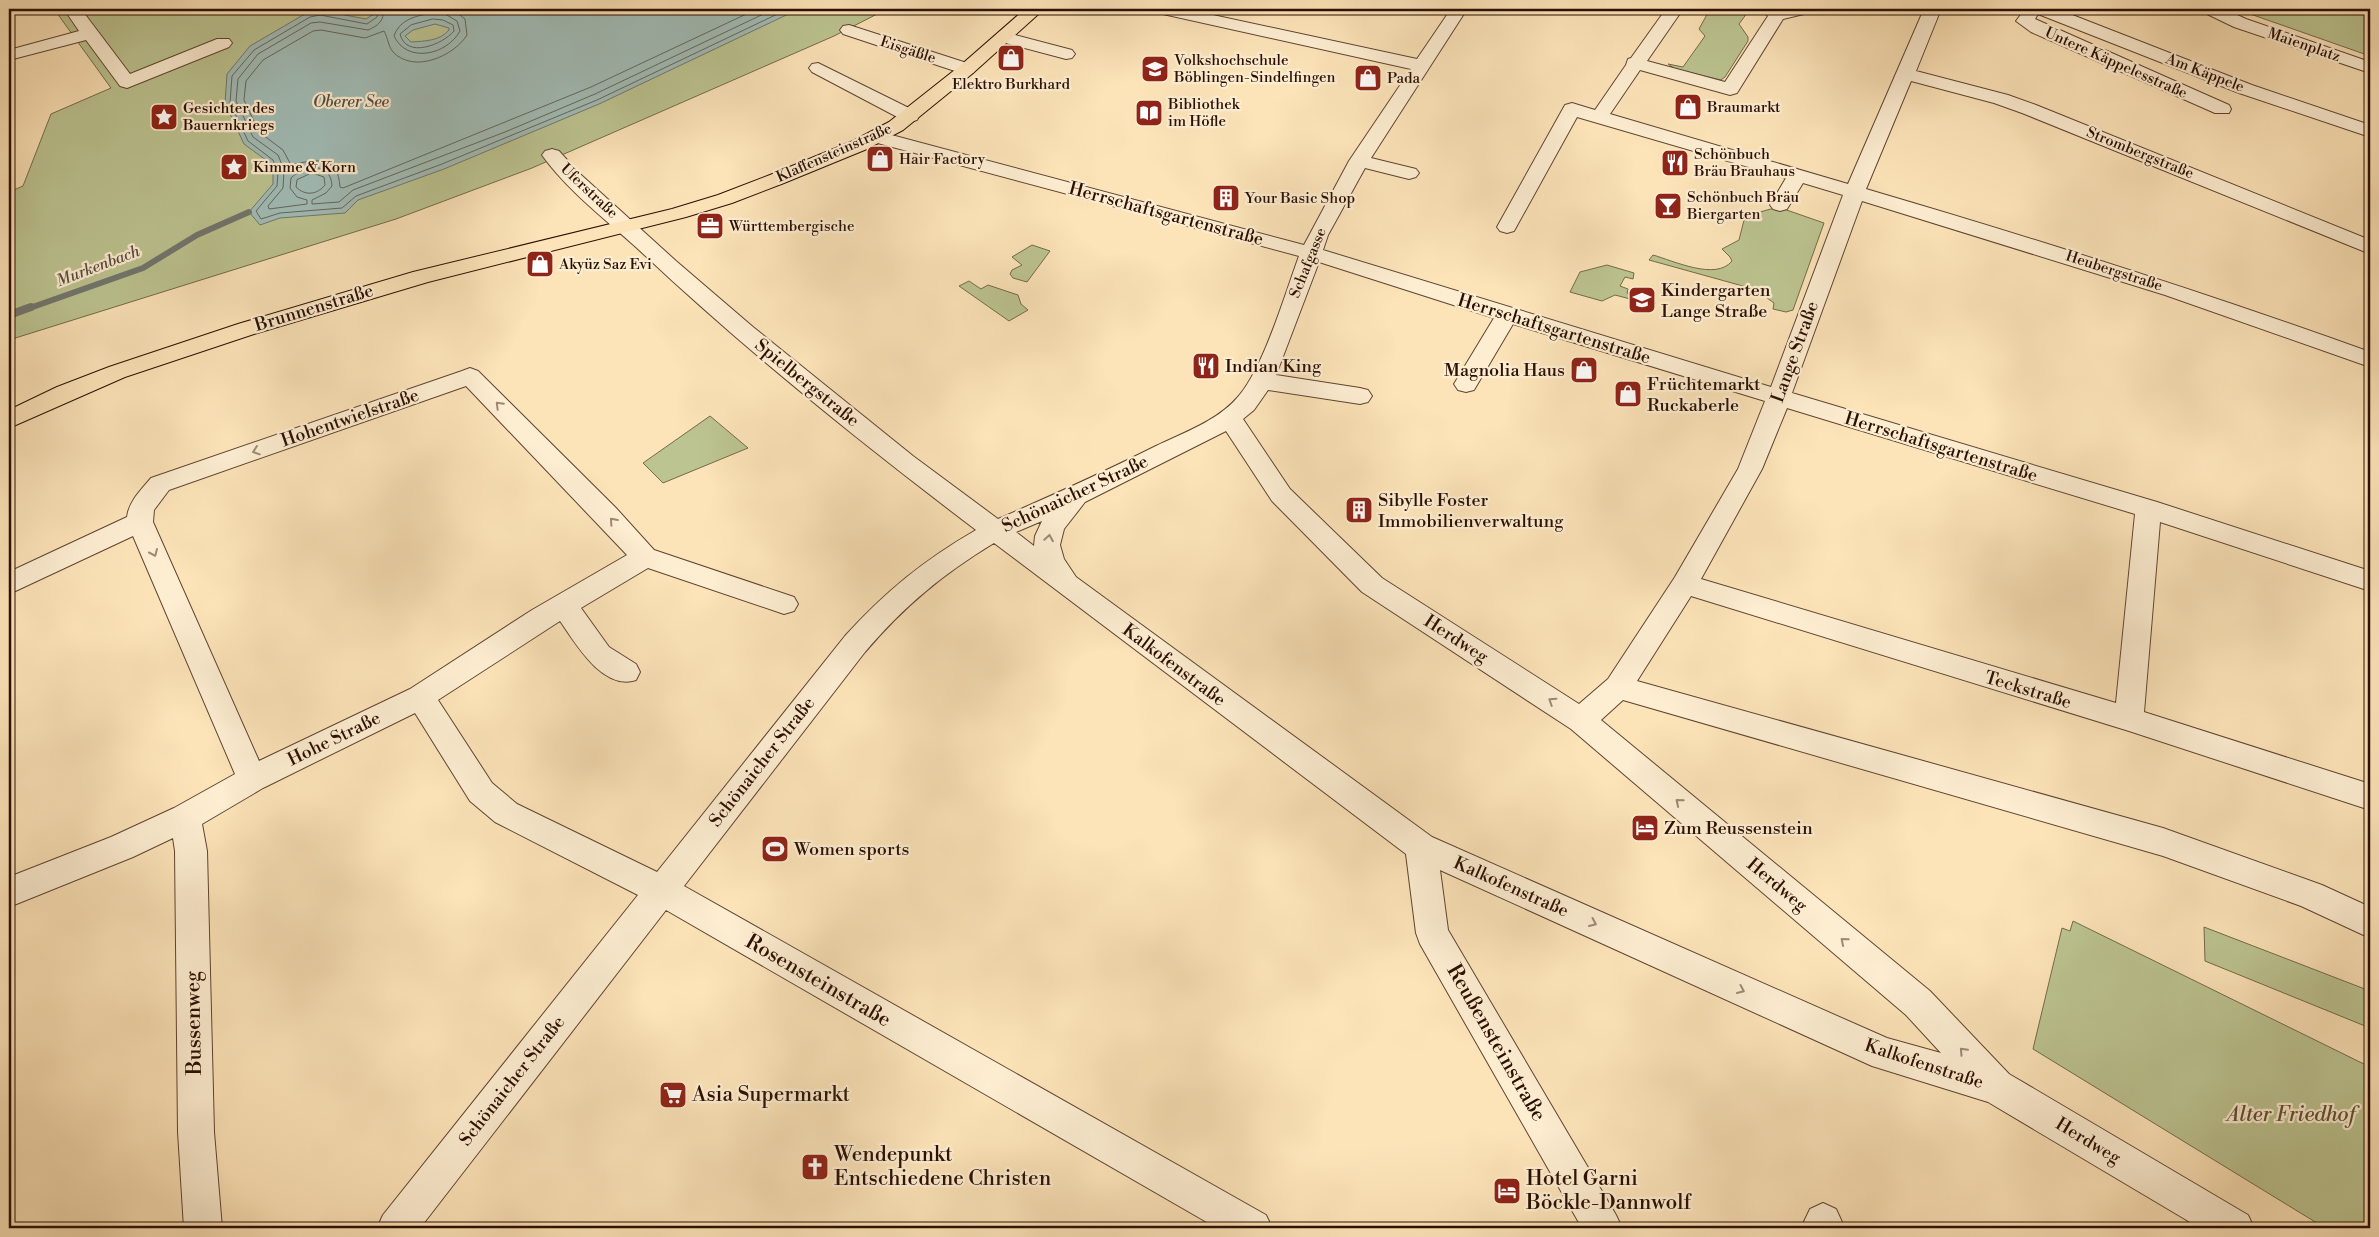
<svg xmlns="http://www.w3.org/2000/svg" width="2379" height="1237" viewBox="0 0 2379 1237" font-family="'Libre Bodoni',serif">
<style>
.green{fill:#bcc491;stroke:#746a4a}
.water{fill:#a1bdb7;stroke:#72776f;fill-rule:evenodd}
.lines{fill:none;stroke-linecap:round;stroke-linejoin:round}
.shore{stroke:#66665c;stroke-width:1}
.stream-far1{stroke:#72776f;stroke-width:6}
.stream{stroke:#72776f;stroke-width:8}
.minor-casing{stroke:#5f4430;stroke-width:2}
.major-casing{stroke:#2b0f02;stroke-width:2}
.minor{fill:#fdedd1;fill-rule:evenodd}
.major{fill:#fce3b8;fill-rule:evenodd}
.oneway{stroke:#9e8974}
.labels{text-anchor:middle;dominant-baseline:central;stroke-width:4.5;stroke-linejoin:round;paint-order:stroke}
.far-street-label{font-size:15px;fill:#2b0f02;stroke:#fdedd1}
.far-poi-label{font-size:15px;fill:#2b0f02;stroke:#fdedd1;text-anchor:start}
.far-water-label{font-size:16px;font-style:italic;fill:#544c41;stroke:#fdedd1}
.street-label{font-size:18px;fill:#2b0f02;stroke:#fdedd1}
.poi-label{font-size:18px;fill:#2b0f02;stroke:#fdedd1;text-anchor:start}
.near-street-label{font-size:21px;fill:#2b0f02;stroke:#fdedd1}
.near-poi-label{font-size:21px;fill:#2b0f02;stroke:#fdedd1;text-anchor:start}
.near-park-label{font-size:21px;font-style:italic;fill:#5e4e34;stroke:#fdedd1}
</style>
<rect width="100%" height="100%" fill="#fce3b8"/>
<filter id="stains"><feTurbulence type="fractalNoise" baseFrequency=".004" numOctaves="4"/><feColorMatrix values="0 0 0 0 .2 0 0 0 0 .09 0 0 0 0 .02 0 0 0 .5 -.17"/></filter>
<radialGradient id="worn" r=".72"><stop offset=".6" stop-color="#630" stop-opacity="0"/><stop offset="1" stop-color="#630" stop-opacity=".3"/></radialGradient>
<!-- green -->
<path class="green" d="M54 9H887L834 36 532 168 396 219 9 340V192L23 186 51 114 111 88Z
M1710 9H1750L1739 24 1748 37V41L1725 77 1721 80 1675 69 1668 64 1683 67 1705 36 1699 29Z
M2236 9H2370V56Z
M1778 207 1824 223 1793 310 1786 312 1773 309 1774 303 1767 298 1768 293 1649 260 1653 255C1674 261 1716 281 1732 261L1730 257 1722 249 1739 240 1744 220 1760 212Z
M1032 245 1050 251 1027 282 1013 278 1010 274 1012 270 1022 265 1012 257Z
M1607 265 1634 273 1633 279 1625 277 1620 286 1628 289 1627 293 1656 303 1653 305 1615 295 1602 301 1570 292 1580 272Z
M969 281 981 289 988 285 1018 295 1021 304 1028 310 1009 321 959 286Z
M710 416 748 448 663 483 643 463Z
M2073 921 2370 1067V1228H2325L2033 1049 2062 928 2070 931Z
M2204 927 2370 991V1028L2205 961Z"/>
<!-- water -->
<path class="water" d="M375 9H799L599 104 444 169 358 200 345 213 280 218 260 225 249 212 273 184V173L270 163 244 144 225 103 227 74 250 46 310 11 318 10 366 19 374 14 367 12ZM435 24 449 28V30C440 41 425 41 411 42L405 36 413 30Z"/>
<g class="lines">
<!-- shore -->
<path class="shore" d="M375 9 378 13 377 17 367 24 320 15 310 17 254 50 232 76 230 103 248 141 273 160 278 172 277 186 256 211 261 219 280 213 342 208 356 196 442 164 597 100 788 9
M383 9C385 20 378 26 368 30L320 22 311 23 258 54 238 79 236 101 253 137 278 155 284 170 283 188 268 206 269 209 307 204V200L297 197 290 188 291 178C304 165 331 161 332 186L326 193 312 200V204L339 202 353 190 505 132 595 94 774 9
M452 9 465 19 467 35C454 56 414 74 393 52 388 46 388 38 384 31L365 38 321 30 313 31 263 60 246 81 244 100 259 132 283 150 291 165C316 159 338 155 340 187L343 188 591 87 757 9
M432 13 445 14 457 21 460 31C447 55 407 64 394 36 400 19 416 16 432 13Z
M433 19 443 20 453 25 454 31C442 45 406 59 400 34L411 25Z
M312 173 324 177 325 185C317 195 305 196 296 187L297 180Z"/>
<!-- stream-far1 -->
<path class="stream-far1" d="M27 309 143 268 197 235 249 212"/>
<!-- stream -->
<path class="stream" d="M9 315 31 307"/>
<defs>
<path id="minor" d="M64 9H81L130 74 217 39H229L232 43 229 47 127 88 120 86 86 40 13 59 9 58V50L79 31Z
M1155 9H1185L1417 59 1451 9H1467L1371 158 1416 169 1419 173 1416 177 1409 179 1365 168 1328 235 1323 250 1771 387 1843 195 1803 183 1787 209 1780 211 1773 209 1770 205 1786 178 1577 117 1514 231 1507 233 1500 231 1497 227 1565 105 1572 103 1595 110 1626 65 1628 59 1631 58 1666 9H1683L1647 61 1725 82 1768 16 1761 9H1811L1808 13 1783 19 1737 93 1730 95 1640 70 1610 114 1848 184 1924 9H1941L1916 71 2008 95 2036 105 2370 240V253L2363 251 2022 113 1994 103 1911 81 1866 189C2036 239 2204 292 2370 352V367L2165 295 1862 201 1792 393 2157 502 2370 571V591L2160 522 2144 712 2370 784V810L2129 731 1691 596 1637 681 2163 828 2322 885 2370 907V938L2301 906 2163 856 1623 700 1601 720 1930 991 2009 1074 2248 1215 2254 1228H2200L1988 1102 1872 1066 1440 870 1448 930 1616 1215 1622 1228H1582L1420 944 1416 933 1406 854 994 543C943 574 904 606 865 652L684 886 1266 1215 1272 1228H1217L666 910 420 1228H377L383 1215 638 895 495 822 470 801 415 713 263 788 202 824 207 851 214 1132 222 1228H184L178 1132 175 851 173 838 133 857 9 907V877L111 837 174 808 235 774 133 536 9 594V572L127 517C129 501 141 490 151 478L462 371 470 368 478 371 616 508 654 550 794 597 798 604 794 611 784 614 648 568 581 608 609 647 636 664 640 672 636 680C603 691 576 644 560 621L438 700 492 783 517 804 657 872 845 636C885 592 924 560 976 530 859 441 744 349 637 248 606 220 566 189 542 155L545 151 552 149 559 151 579 173 676 261 753 327 913 456 998 519C1051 496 1104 472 1156 446 1183 433 1217 421 1237 398 1263 370 1285 294 1299 256L870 141 867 137 870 133 877 131 884 133 1304 245 1349 161 1411 69 1163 14 1157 13ZM1319 262 1494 318 1454 384 1458 390 1466 392 1474 390 1513 324 1765 401 1738 469 1675 577 1608 679 1579 704 1382 578 1290 489 1243 419 1254 410 1268 390 1360 404 1368 402 1372 396 1368 390 1360 388 1276 375ZM466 386 627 555 532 610 410 689 259 761 153 522 154 510 169 490ZM1787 408 2135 514 2116 703 1701 579 1762 469ZM1226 431 1272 501 1362 592 1571 729 1906 1015 1941 1053 1887 1038 1432 837 1076 577 1064 559 1060 545 1064 529 1085 502ZM1042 521 1035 536 1034 546 1016 532Z
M2025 9H2057L2252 85 2370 125V137L2239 93 2038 14 2035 19 2229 105 2231 109 2229 113H2215L2031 32 2016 21Z
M2202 9H2224L2246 19 2370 62V73L2234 27 2205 13Z
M849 25 973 65 976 69 973 73H961L843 34 840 30 843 26Z
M1004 32 1072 50 1075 54 1072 58 1066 59 998 41 995 37 998 33Z
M818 63 917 112 919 116 917 120 910 122 903 120 812 72 809 68 812 64Z
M1823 1203 1836 1209 1842 1222 1839 1228H1801L1810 1209Z"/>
<path id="major" d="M1025 9H1044L973 73 903 130 867 149 784 183 732 203 686 217 428 282 254 334 125 377 9 428V410L57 387 109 367 238 324 413 272 672 209 718 195 770 175 853 141 889 122 961 65Z"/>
</defs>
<!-- minor casing -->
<use href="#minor" class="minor-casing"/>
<!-- major casing -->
<use href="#major" class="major-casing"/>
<!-- minor -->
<use href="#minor" class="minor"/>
<!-- major -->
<use href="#major" class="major"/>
</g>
<!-- one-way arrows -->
<defs><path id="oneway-chevron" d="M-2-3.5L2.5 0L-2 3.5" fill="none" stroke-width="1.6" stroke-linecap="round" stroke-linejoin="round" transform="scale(1.25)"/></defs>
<g class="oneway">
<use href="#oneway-chevron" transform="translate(499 405) rotate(-135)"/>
<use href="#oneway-chevron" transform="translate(256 451) rotate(161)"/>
<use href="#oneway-chevron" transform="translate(613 521) rotate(-132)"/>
<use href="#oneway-chevron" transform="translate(1049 538) rotate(-81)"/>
<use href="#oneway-chevron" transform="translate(154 553) rotate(66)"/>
<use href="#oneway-chevron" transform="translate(1552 701) rotate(-147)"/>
<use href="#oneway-chevron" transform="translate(1679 802) rotate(-140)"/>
<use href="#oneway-chevron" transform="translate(1593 923) rotate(24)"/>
<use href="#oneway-chevron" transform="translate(1844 941) rotate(-140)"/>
<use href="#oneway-chevron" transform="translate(1741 990) rotate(24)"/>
<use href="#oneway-chevron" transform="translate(1963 1051) rotate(-133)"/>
</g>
<!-- icons -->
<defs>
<symbol id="shop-square" viewBox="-11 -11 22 22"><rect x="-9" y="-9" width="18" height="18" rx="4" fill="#8f2418" stroke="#fdedd1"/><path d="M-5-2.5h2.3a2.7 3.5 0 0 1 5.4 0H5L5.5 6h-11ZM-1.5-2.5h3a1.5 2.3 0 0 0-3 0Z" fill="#fff"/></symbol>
<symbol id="university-square" viewBox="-11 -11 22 22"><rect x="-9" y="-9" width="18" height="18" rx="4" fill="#8f2418" stroke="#fdedd1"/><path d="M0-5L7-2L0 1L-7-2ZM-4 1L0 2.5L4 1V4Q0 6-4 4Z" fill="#fff"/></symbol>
<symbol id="library-square" viewBox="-11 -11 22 22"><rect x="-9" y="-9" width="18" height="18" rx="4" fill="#8f2418" stroke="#fdedd1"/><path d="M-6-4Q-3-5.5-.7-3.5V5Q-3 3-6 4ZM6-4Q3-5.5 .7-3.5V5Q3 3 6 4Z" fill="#fff"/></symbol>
<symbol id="sight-square" viewBox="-11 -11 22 22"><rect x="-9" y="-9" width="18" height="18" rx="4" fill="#8f2418" stroke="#fdedd1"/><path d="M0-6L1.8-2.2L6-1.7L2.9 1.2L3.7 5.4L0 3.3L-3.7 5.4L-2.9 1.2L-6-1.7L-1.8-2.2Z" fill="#fff"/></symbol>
<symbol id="restaurant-square" viewBox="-11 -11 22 22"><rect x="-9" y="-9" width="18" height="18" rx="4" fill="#8f2418" stroke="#fdedd1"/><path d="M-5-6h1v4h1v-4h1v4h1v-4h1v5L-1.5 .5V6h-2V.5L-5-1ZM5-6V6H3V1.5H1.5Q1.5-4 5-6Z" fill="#fff"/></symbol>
<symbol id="building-square" viewBox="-11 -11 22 22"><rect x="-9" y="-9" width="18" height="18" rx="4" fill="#8f2418" stroke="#fdedd1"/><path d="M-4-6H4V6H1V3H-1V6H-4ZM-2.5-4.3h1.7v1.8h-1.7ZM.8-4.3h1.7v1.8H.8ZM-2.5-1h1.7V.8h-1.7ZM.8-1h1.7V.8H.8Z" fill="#fff"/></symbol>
<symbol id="bar-square" viewBox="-11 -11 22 22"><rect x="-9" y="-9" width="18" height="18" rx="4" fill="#8f2418" stroke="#fdedd1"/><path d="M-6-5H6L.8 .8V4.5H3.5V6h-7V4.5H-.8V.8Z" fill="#fff"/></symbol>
<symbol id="office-square" viewBox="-11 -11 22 22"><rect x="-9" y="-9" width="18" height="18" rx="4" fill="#8f2418" stroke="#fdedd1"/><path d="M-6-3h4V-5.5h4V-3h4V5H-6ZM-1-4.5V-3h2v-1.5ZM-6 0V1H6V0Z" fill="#fff"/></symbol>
<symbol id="school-square" viewBox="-11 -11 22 22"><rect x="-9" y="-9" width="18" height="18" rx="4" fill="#8f2418" stroke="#fdedd1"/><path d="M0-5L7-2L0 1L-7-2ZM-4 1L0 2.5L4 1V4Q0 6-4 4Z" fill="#fff"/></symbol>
<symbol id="hotel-square" viewBox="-11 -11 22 22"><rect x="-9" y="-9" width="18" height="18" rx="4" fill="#8f2418" stroke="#fdedd1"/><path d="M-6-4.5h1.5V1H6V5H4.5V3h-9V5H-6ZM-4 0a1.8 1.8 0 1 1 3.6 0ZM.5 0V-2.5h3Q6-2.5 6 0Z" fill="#fff"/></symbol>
<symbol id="stadium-square" viewBox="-11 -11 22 22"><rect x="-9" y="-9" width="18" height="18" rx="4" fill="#8f2418" stroke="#fdedd1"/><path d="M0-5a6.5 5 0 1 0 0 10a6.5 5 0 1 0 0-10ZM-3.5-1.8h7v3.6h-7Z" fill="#fff"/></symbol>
<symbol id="supermarket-square" viewBox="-11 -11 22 22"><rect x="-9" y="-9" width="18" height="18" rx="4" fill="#8f2418" stroke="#fdedd1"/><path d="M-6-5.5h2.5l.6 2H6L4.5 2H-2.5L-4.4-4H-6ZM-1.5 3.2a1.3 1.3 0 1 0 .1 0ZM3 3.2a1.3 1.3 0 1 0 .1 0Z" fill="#fff"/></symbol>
<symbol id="church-square" viewBox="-11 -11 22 22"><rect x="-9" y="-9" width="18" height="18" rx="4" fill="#8f2418" stroke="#fdedd1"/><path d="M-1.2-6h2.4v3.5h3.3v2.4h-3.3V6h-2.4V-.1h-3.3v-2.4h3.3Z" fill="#fff"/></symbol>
</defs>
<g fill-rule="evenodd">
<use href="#shop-square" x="995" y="42" width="32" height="32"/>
<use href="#university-square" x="1139" y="53" width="32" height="32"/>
<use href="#shop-square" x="1352" y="62" width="32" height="32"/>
<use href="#shop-square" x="1672" y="91" width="32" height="32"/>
<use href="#library-square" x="1133" y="97" width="32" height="32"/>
<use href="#sight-square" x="148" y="101" width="32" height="32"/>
<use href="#shop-square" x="864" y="143" width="32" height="32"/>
<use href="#restaurant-square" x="1659" y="147" width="32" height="32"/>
<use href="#sight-square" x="218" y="151" width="32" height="32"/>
<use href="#building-square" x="1210" y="182" width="32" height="32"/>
<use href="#bar-square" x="1652" y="190" width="32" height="32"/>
<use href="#office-square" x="694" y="210" width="32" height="32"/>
<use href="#shop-square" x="524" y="248" width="32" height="32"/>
<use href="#school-square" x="1626" y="284" width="32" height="32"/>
<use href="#restaurant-square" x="1190" y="350" width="32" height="32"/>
<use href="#shop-square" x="1568" y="354" width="32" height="32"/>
<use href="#shop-square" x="1612" y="378" width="32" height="32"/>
<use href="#building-square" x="1343" y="494" width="32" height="32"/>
<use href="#hotel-square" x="1629" y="812" width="32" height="32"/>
<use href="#stadium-square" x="759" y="833" width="32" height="32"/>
<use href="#supermarket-square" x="657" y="1079" width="32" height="32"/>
<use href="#church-square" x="799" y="1151" width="32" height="32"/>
<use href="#hotel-square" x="1491" y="1175" width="32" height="32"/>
</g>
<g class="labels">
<!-- far-street labels -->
<g class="far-street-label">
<text transform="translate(2304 45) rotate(19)">Maienplatz</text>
<text transform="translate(908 50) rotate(18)">Eisgäßle</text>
<text transform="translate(2116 63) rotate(24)">Untere Käppelesstraße</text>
<text transform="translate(2205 73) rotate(21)">Am Käppele</text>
<text transform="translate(834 153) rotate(-24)">Klaffensteinstraße</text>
<text transform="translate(2140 153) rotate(22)">Strombergstraße</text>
<text transform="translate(589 191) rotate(43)">Uferstraße</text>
<text transform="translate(1308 263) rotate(-68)">Schafgasse</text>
<text transform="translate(2114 271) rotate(18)">Heubergstraße</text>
</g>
<!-- far-poi labels -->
<g class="far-poi-label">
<text x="1174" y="60">Volkshochschule<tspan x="1174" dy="17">Böblingen-Sindelfingen</tspan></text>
<text x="1387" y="78">Pada</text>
<text x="1011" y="84" text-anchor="middle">Elektro Burkhard</text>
<text x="1168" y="104">Bibliothek<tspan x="1168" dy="17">im Höfle</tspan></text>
<text x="1707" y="107">Braumarkt</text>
<text x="183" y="108">Gesichter des<tspan x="183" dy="17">Bauernkriegs</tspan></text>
<text x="1694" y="154">Schönbuch<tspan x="1694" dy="17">Bräu Brauhaus</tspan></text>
<text x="899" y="159">Hair Factory</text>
<text x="253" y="167">Kimme &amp; Korn</text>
<text x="1687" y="197">Schönbuch Bräu<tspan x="1687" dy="17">Biergarten</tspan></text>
<text x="1245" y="198">Your Basic Shop</text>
<text x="729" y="226">Württembergische</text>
<text x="559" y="264">Akyüz Saz Evi</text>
</g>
<!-- far-water labels -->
<g class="far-water-label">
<text x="351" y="102">Oberer See</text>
<text transform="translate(98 266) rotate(-21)">Murkenbach</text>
</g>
<!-- street labels -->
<g class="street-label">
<text transform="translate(1166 214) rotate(15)">Herrschaftsgartenstraße</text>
<text transform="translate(314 308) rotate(-17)">Brunnenstraße</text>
<text transform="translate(1554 329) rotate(17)">Herrschaftsgartenstraße</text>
<text transform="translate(1795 352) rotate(-70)">Lange Straße</text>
<text transform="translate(807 383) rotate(39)">Spielbergstraße</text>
<text transform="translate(350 418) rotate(-19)">Hohentwielstraße</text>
<text transform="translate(1941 447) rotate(17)">Herrschaftsgartenstraße</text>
<text transform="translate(1075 494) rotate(-25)">Schönaicher Straße</text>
<text transform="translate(1456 639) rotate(33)">Herdweg</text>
<text transform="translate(1174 665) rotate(37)">Kalkofenstraße</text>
<text transform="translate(2028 690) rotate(17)">Teckstraße</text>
<text transform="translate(334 739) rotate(-26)">Hohe Straße</text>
<text transform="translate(762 762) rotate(-52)">Schönaicher Straße</text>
<text transform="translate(1777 885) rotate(40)">Herdweg</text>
<text transform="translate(1511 887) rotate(24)">Kalkofenstraße</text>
<text transform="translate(1924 1064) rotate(18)">Kalkofenstraße</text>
<text transform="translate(512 1081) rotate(-52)">Schönaicher Straße</text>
<text transform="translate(2088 1141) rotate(31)">Herdweg</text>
</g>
<!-- poi labels -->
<g class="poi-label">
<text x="1661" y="290">Kindergarten<tspan x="1661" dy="21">Lange Straße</tspan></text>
<text x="1225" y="366">Indian King</text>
<text x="1565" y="370" text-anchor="end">Magnolia Haus</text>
<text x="1647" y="384">Früchtemarkt<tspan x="1647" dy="21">Ruckaberle</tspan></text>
<text x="1378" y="500">Sibylle Foster<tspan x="1378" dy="21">Immobilienverwaltung</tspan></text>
<text x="1664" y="828">Zum Reussenstein</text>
<text x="794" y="849">Women sports</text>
</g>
<!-- near-street labels -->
<g class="near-street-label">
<text transform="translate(818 981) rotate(30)">Rosensteinstraße</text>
<text transform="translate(194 1023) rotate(-91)">Bussenweg</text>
<text transform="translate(1496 1043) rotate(60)">Reußensteinstraße</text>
</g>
<!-- near-poi labels -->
<g class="near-poi-label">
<text x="692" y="1095">Asia Supermarkt</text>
<text x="834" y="1155">Wendepunkt<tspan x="834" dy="24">Entschiedene Christen</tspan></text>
<text x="1526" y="1179">Hotel Garni<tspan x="1526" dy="24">Böckle-Dannwolf</tspan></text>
</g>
<!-- near-park labels -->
<g class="near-park-label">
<text x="2291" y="1115">Alter Friedhof</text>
</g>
</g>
<!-- margin -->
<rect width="2379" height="1237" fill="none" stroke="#fce3b8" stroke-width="30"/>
<rect x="10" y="10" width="2359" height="1217" fill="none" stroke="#2b0f02" stroke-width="2.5"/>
<rect x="15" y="15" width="2349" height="1207" fill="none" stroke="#2b0f02"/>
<rect width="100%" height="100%" filter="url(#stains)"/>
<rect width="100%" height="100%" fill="url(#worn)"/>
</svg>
